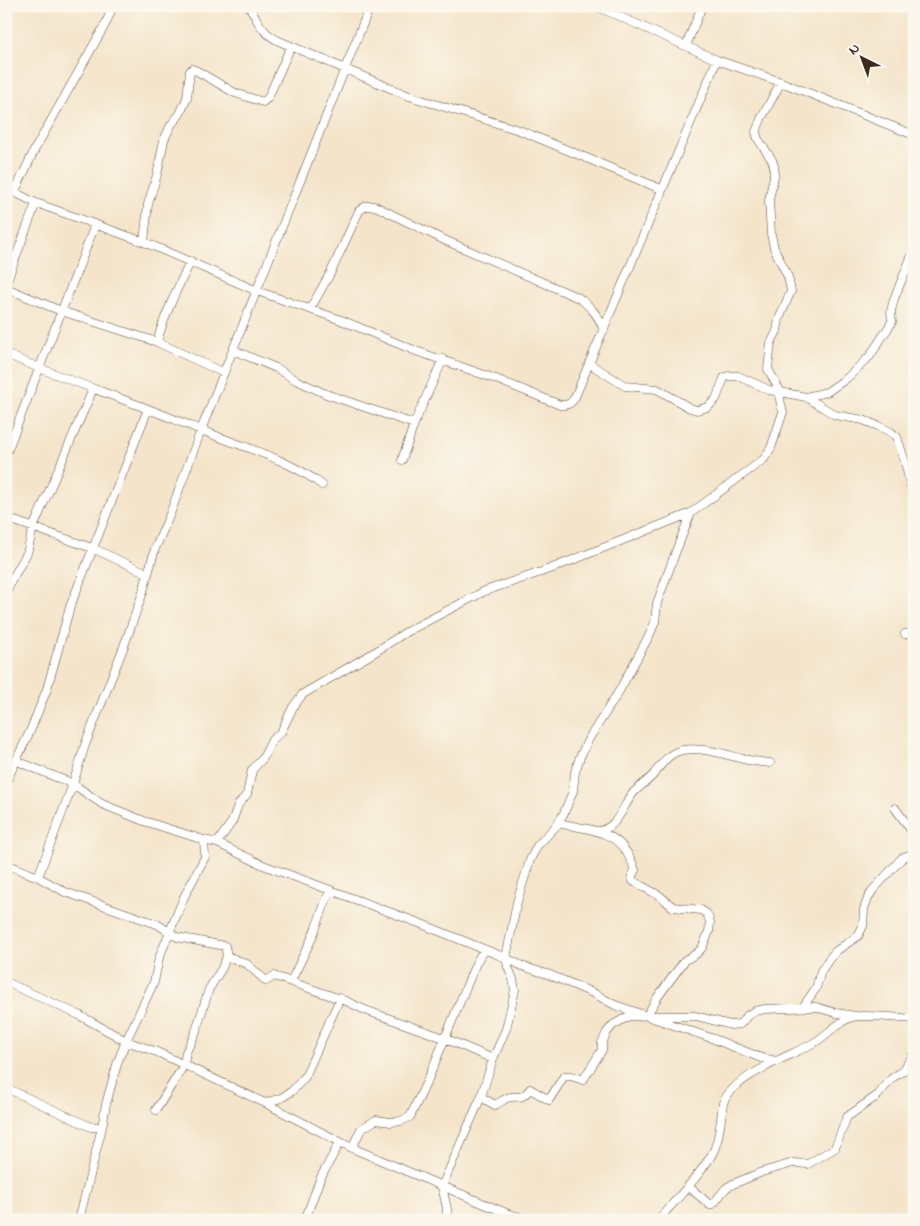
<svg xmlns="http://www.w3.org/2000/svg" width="920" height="1226" viewBox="0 0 920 1226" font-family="'Indie Flower',sans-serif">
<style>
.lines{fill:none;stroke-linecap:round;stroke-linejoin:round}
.minor-casing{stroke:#574638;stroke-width:9}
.minor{stroke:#fff;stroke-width:8}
</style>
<rect width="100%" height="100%" fill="#fbf7ec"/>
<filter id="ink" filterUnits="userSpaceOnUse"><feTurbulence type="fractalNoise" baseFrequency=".02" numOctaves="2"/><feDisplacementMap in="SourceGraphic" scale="10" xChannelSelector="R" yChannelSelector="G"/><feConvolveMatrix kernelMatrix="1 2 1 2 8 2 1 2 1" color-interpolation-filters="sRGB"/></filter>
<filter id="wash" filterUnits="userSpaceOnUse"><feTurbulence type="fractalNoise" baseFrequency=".0096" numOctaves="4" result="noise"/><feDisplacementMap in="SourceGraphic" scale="20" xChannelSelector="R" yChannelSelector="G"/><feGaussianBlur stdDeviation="1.12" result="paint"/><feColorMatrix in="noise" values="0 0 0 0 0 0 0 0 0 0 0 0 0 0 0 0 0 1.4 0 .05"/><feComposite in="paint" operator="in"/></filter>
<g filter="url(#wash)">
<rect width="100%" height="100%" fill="#f4e5ca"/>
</g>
<g filter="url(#ink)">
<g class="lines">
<defs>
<path id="minor" d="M249 6C259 23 261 32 279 41L409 96 519 130 661 189
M596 6 717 60 781 82 914 135
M686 46 702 6
M6 188 36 203 144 242 257 291 341 320 416 351 496 379 560 405C568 405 571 404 575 397L717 60
M15 191 35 149 106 23 113 6
M144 242 148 204 157 175 164 140 171 125 180 114 187 98 190 71 192 69 197 71 235 93 263 102 268 98 291 46
M6 283 36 203
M6 288 61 311 157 342 224 373
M310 309 331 272 359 211 366 206H375L442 239 579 298C592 308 598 315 604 330
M157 342C165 313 177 288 191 261
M233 350 276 368 296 380 326 394 414 424
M6 354C53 375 101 391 148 409 172 418 195 428 219 437 253 450 293 462 322 485
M590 364 625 386 657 389 690 408 697 410 708 407 716 399 724 378 728 376H738L769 390 806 397 835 415 863 420 878 426 891 432 897 437 905 462 914 500
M806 397 827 392 847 378 870 356 892 322 891 311 894 299 914 250
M6 454 95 225
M402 460 414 424 443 359
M6 518 92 548 147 573
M6 595 10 583 27 553 33 528 93 389
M905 634 914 633
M17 761 73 784 102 804 144 821 204 840 217 843 263 865 419 923 506 958 522 966 550 975 593 993 615 1005 714 1039 761 1058 777 1061
M6 782 31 729 47 689 70 607 148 409
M895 808 914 834
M558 823C595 831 621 829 635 870L632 876 633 881 660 896 673 907 701 910 707 914 710 922 709 932 702 948 696 954 685 960 657 998 647 1015
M599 831C618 828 623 805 634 792 640 786 648 781 654 774 662 764 669 752 683 750 703 747 724 754 743 759 752 761 761 762 770 763
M217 843 232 822 238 805 247 794 252 770 263 758 272 740 281 732 293 707 303 694 375 652 406 632 485 591 550 569 691 513
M6 864 38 877 65 892 157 924 177 937 225 946 227 956 222 968 209 989 195 1034 186 1052 184 1065 156 1110
M38 877 73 784 85 745 124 646 142 595 155 549 170 514 201 430 370 6
M227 956 247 964 266 981 274 976 346 1001 365 1010 444 1038 493 1059
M291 981 312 938 330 890
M6 982 79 1015 126 1041 157 1052 265 1103 352 1148 506 1213 530 1220
M803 1007 816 988 821 971 829 959 836 951 858 936 863 926 864 909 868 898 873 890 902 858 914 853
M655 1016H696L731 1025 740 1024 748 1015 755 1011 765 1009 816 1007 836 1013 856 1016
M6 1088 91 1127H102
M481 1097 495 1105C499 1103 503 1100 507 1098 519 1094 519 1102 530 1089L549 1100 564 1076H571L583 1080 602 1050V1043L607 1032 613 1025 629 1016H641
M265 1103 281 1098 292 1091 305 1077 340 998
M352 1148 361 1129 376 1120 391 1122 401 1121 410 1117 429 1077 476 963 484 949
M688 1186 710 1205 714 1203 726 1188 733 1184 762 1172 793 1163 808 1164 835 1148 847 1117 878 1095 892 1078 903 1071 914 1053
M79 1220 102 1127 106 1104 118 1061 126 1041 154 982 159 958 184 897 205 857 204 840
M305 1220 320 1179 340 1142
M447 1220V1209L442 1186 481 1097 493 1059 506 1029 515 990 513 979 508 967 506 958 517 902 530 860 537 846 556 826 564 813 573 791 575 772 580 757 588 740 618 693 650 634 655 622 657 603 676 551 691 513 764 459 771 448 783 412 780 400V391L768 369 771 343 777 331 779 319 791 291 788 277 774 248 771 234 769 200 774 176V166L772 160 758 139 756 132 761 119 781 82
M658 1220C673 1203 706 1169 714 1150 720 1136 721 1118 723 1103 734 1075 792 1056 817 1041 829 1033 839 1021 852 1017 863 1014 900 1018 914 1019"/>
</defs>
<!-- minor casing -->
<use href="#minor" class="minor-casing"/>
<!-- minor -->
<use href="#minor" class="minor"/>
</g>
</g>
<!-- margin -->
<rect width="920" height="1226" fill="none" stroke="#fbf7ec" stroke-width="25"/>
<!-- north arrow -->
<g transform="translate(862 58) rotate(318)" stroke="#fbf7ec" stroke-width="4" paint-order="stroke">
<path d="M0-4L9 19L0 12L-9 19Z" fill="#3b2a1e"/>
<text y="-8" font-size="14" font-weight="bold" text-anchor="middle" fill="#3b2a1e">N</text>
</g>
</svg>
